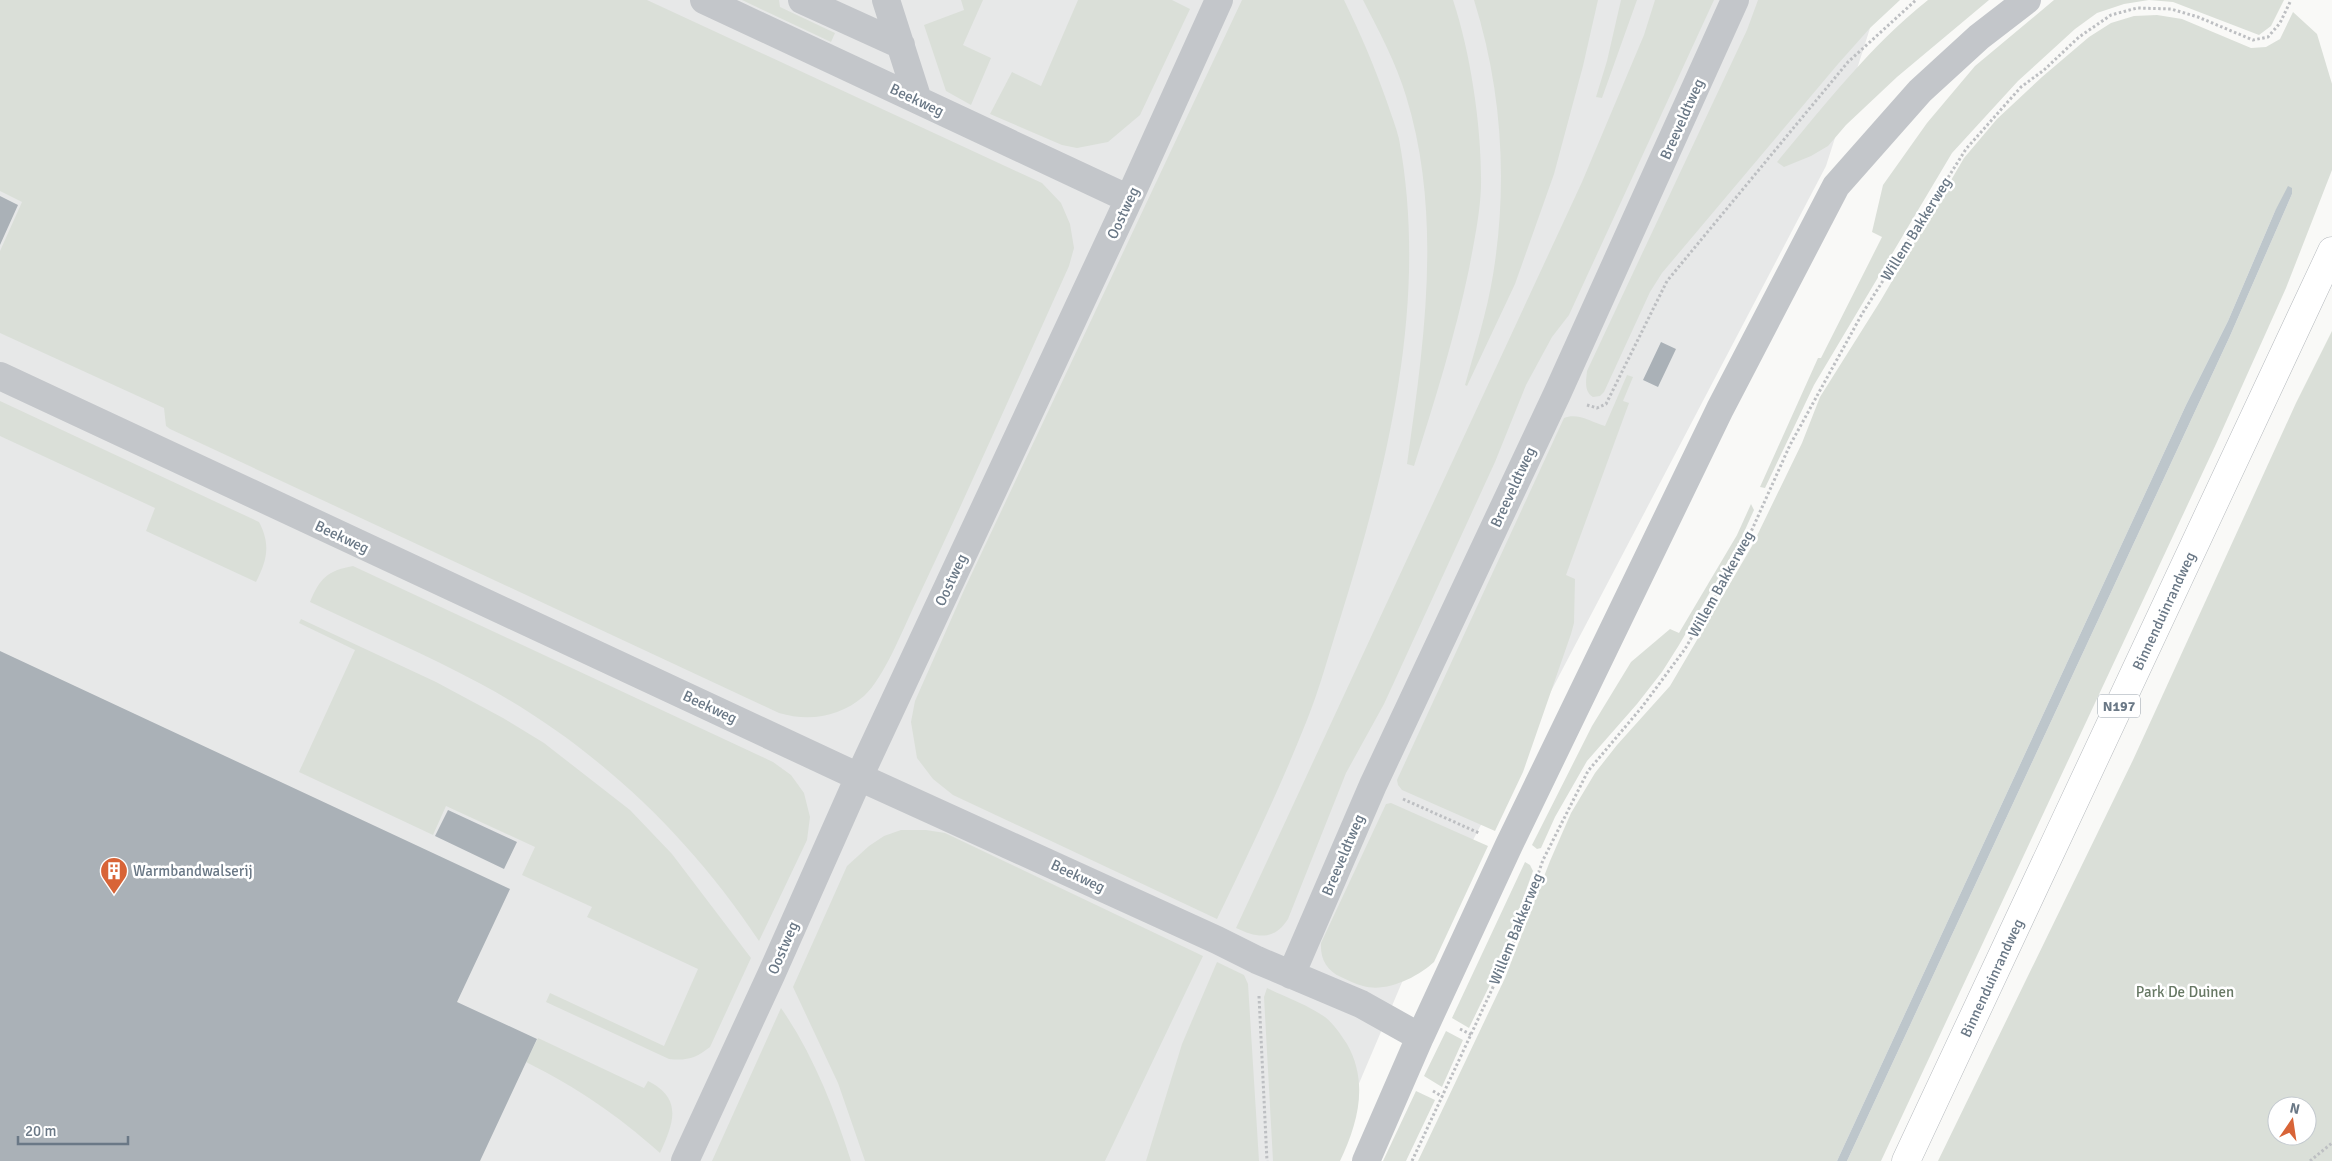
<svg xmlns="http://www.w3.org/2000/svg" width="2332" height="1161" viewBox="0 0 2332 1161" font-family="Signika,sans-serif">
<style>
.built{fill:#e7e8e8}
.green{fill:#dadfd8;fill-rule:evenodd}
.water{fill:#bdc6cb}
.building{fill:#aab1b7}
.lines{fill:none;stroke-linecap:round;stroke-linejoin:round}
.major-casing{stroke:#b6babe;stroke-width:29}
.path{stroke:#bdbfc2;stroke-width:3;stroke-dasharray:2.5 2.5;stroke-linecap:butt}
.minor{stroke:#c3c6ca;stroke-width:28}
.major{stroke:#fff;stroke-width:28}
.labels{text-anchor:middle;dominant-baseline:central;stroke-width:5;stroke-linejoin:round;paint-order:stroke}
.shield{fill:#fff;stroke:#97a0aa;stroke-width:1}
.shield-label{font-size:14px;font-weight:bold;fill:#6a7886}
.street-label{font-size:15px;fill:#6a7886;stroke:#fff}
.poi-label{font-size:15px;fill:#6a7886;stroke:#fff;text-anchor:start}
.park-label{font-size:15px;fill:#677864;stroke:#fff}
</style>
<rect width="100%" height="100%" fill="#f9f9f7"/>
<!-- built -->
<path class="built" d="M0 0H1879L1826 166 1417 947 1326 1161H0Z"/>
<!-- green -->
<path class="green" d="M0 0H647L1042 183 1061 203 1070 224 1074 248 1069 266C1018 379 968 492 915 604 903 629 884 678 864 696 840 717 809 722 779 713L170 429 166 426 164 408 0 333V251L22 202 0 191Z
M742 0H779L780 7 835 33 831 42Z
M961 0H983L963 45 991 58 971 105 946 91 924 25 964 10Z
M1078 0H1172L1190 9 1140 115 1108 142 1077 148 1062 145 990 114 1012 72 1041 86Z
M1242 0H1344C1361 35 1374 65 1387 102 1391 114 1396 127 1399 139 1429 300 1388 466 1340 619 1329 653 1320 688 1307 720 1280 788 1249 853 1217 919L953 795 933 779 917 758 911 722 915 701 965 588Z
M1363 0H1453C1471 54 1482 130 1481 187 1480 214 1474 242 1469 269 1455 336 1435 400 1414 466L1407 464C1424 343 1443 216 1406 96 1396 63 1379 31 1363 0Z
M1474 0H1598L1583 66 1554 174 1515 284 1467 386 1465 385C1475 349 1487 312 1493 275 1508 183 1502 89 1474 0Z
M1621 0H1637L1602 98 1596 97 1607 61Z
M1655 0H1714L1569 315 1552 337 1526 385 1495 462 1384 704 1346 773 1288 919C1274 941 1257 938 1236 928L1582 182 1644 35Z
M1758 0H1900L1870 28 1838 64 1662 273 1650 292 1604 392 1600 396 1593 397C1584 392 1586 381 1587 371L1747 30Z
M1928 0H1989L1897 77 1846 125 1828 146 1811 156 1784 167 1777 162C1824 106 1870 46 1928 0Z
M2054 0H2284L2271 26 2259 35 2173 2 2149 0 2124 4 2097 13 2075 29 2018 81 1952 153 1814 385 1765 488 1760 487 1818 358H1821L1882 237 1872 232 1883 185 1927 123 1975 66Z
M2293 12 2317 34 2332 84V170L2286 288 2216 444 1881 1161H1847L2230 336 2292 194V188L2275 211 2228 321 2186 405 1837 1161H1418L1505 978 1550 861 1571 813 1595 773 1617 745 1670 686 1752 546 1802 443 1820 397 1881 300 1964 158 1997 119 2042 77 2089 37 2111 23 2134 16 2157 15 2182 19 2251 48 2266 47 2280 39Z
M2332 331V1161H1938L2133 760 2296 403ZM2277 1106H2307V1136H2277Z
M1627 375 1633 377 1623 401 1629 403 1566 575 1575 579 1574 623 1571 634 1523 772 1495 831 1402 790 1398 785 1397 780 1564 418C1577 412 1592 422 1605 426Z
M0 401 259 522C271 545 267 560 256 582L146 531 155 508 0 436Z
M1751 504 1754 510 1740 541 1679 645 1662 672 1637 704 1587 761 1555 817 1541 848 1537 849 1532 845 1592 726 1631 662 1670 629 1679 633 1737 535Z
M353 566 773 762 791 775 804 793 810 817 807 840 759 941C688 834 594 745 481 684 425 654 367 629 310 602 320 578 327 571 353 566Z
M301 619 436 682 503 718 544 743 630 810 672 854 751 958 710 1047C696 1058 687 1061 669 1059L546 1002 550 993 664 1046 698 969 587 917 592 907 522 875 535 847 446 806 433 835 299 772 355 650 299 623Z
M1391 803 1488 846 1434 962C1418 977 1386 993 1363 986 1355 984 1348 980 1341 977 1327 971 1320 959 1321 943L1386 804Z
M901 830H926L945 833 1203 956 1105 1161H865L838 1083 793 987 847 866 869 846 884 836Z
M1525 862 1530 865 1533 871 1498 968 1469 1028 1452 1018Z
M1217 962 1244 975 1248 984 1259 1161H1146L1182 1044Z
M1267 988C1286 997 1308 1005 1325 1017 1334 1024 1341 1035 1347 1044 1369 1083 1358 1123 1340 1161H1273L1264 997Z
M781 1008C813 1054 834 1108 851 1161H712Z
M1446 1031 1463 1040 1442 1087 1424 1076Z
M538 1038 644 1088 648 1081C684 1099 673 1124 660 1153 616 1114 578 1088 526 1062Z
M1416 1091 1435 1100 1406 1161H1383Z"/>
<!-- water -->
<path class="water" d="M2288 186 2292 188V194L2230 336 1847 1161H1837L2186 405 2228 321 2275 211Z"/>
<!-- building -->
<path class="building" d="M0 196 18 205 0 245Z
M1661 342 1676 349 1658 387 1643 380Z
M0 651 510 889 457 1002 537 1039 480 1161H0Z
M448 810 517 842 504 869 435 836Z"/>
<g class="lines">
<defs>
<path id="major" d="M1906 1161 2332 251"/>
</defs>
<!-- major casing -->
<use href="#major" class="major-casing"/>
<!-- path -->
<path class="path" d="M1587 405 1597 408 1606 404 1667 281 1848 62 1916 0
M1403 799 1479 833
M1259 996 1267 1161
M1460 1029 1472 1035
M1433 1091 1443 1097
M1412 1161 1514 942 1543 860 1588 771 1642 707 1685 649 1746 543 1790 445 1862 314 1966 149 2021 87 2044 70 2079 37 2111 15 2137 8 2171 9 2198 17 2253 40 2268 37 2280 23 2291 0
M2310 1161 2332 1143"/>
<!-- minor -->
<path class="minor" d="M704 0 1129 199
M802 0 901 45
M886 0 918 100
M0 376 859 777 1217 940 1257 960 1361 1004 1420 1037
M1291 975 1373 785 1557 394 1735 0
M685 1161 771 975 859 777 1129 199 1219 0
M1366 1161 1420 1037 1509 845 1720 409 1836 186 1920 91 1979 37 2027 0"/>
<!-- major -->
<use href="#major" class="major"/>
</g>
<!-- icons -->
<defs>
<symbol id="building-pin" viewBox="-11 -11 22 30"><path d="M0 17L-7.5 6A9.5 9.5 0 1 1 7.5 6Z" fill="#d86437" stroke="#fff"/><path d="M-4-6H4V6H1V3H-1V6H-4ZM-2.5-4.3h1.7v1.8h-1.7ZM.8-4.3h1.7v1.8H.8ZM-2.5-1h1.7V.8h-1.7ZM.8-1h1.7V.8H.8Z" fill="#fff"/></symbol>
</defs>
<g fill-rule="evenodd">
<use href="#building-pin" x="98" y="855" width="32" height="43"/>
</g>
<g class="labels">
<!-- shield labels -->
<rect class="shield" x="2098" y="694.5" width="42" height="23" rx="4"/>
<g class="shield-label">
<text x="2119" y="706">N197</text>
</g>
<!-- street labels -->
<g class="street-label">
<text transform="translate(917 100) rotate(25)">Beekweg</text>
<text transform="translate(1682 119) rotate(-66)">Breeveldtweg</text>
<text transform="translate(1123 213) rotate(-65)">Oostweg</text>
<text transform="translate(1916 229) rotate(-58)">Willem Bakkerweg</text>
<text transform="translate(1513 487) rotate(-65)">Breeveldtweg</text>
<text transform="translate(342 537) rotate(25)">Beekweg</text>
<text transform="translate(951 580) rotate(-65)">Oostweg</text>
<text transform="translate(1721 584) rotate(-61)">Willem Bakkerweg</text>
<text transform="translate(2164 611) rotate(-65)">Binnenduinrandweg</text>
<text transform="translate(710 707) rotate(25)">Beekweg</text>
<text transform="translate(1343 855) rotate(-67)">Breeveldtweg</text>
<text transform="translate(1078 876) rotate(25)">Beekweg</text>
<text transform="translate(1516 929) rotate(-68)">Willem Bakkerweg</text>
<text transform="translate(783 948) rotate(-67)">Oostweg</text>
<text transform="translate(1992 978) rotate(-65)">Binnenduinrandweg</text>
</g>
<!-- poi labels -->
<g class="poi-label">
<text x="133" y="871">Warmbandwalserij</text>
</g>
<!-- park labels -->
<g class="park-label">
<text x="2185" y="992">Park De Duinen</text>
</g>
</g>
<!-- north arrow -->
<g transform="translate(2292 1121) rotate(13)"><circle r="24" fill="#ffffff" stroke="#c3c9cf"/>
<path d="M0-4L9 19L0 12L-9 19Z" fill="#d86437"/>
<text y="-8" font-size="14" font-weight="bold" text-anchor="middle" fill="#6a7886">N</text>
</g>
<!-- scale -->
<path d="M18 1136v8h110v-8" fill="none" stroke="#6a7886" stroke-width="2.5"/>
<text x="25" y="1136" font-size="15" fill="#6a7886" stroke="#ffffff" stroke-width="4" paint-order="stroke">20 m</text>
</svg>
